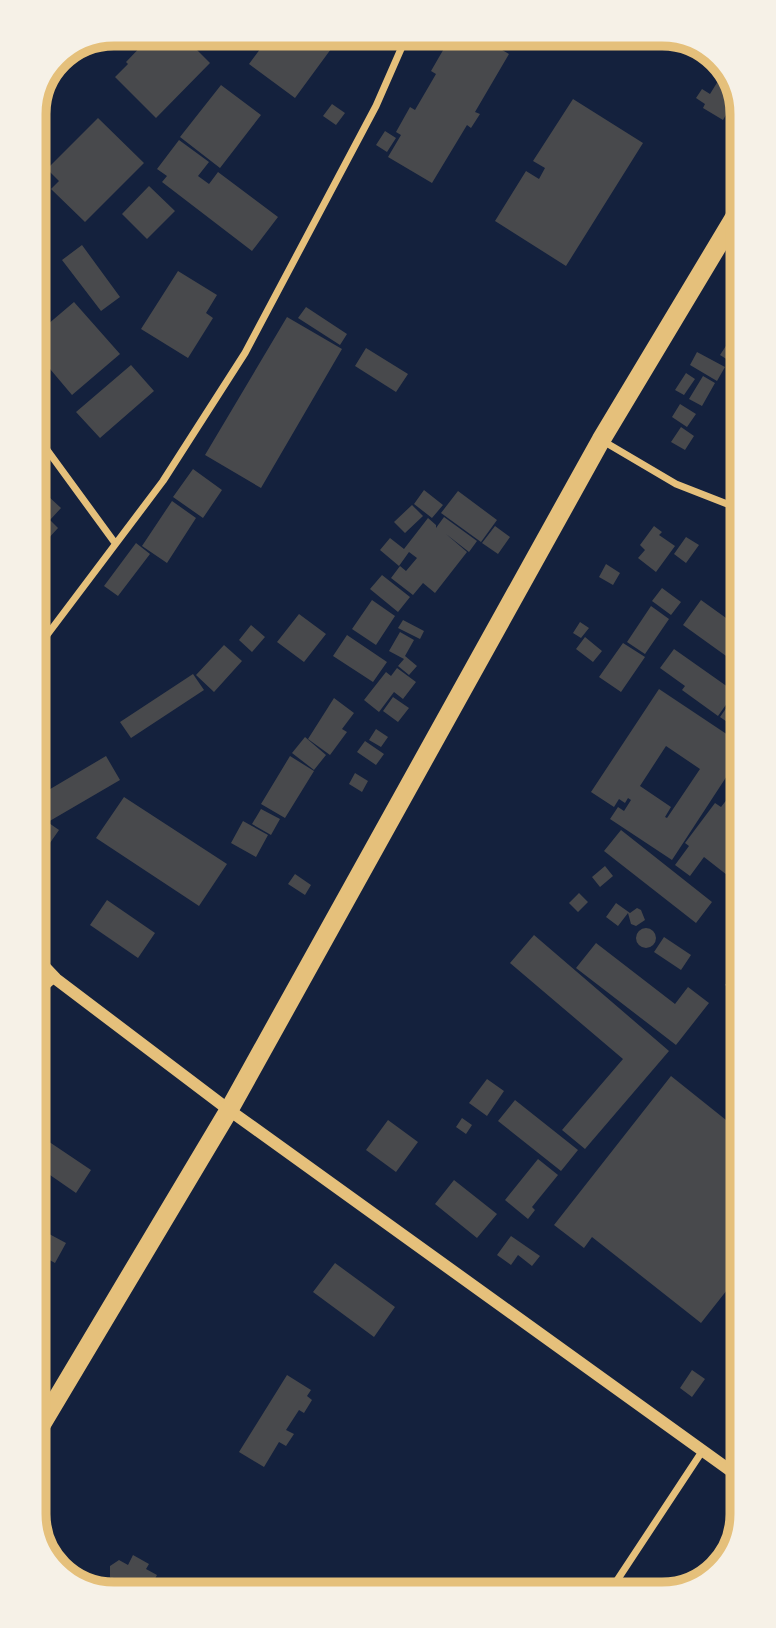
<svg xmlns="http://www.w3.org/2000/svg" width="776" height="1628" viewBox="0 0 776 1628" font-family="Jost,sans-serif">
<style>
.building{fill:#48494c;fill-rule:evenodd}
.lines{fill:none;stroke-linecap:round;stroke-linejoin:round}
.service{stroke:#e5c07b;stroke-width:5}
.minor{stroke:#e5c07b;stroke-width:7}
.tertiary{stroke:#e5c07b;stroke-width:12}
.trunk{stroke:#e5c07b;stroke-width:19}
.rim{fill:none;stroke:#e5c07b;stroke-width:9}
</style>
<rect width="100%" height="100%" fill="#14213d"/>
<!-- building -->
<path class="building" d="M169 33H180L210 63 156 118 115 77 128 64 126 62 147 40 155 48Z
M272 33H310L331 49 295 98 249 64Z
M453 33H473L509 54 475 112 480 114 471 128 467 125 432 183 388 157 401 135 396 132 410 107 415 110 436 74 431 71Z
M723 66 737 86 736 88 717 75Z
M718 81 738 94 723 120 703 108 705 104 696 98 702 89 710 94Z
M221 85 261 115 220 168 180 137Z
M573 99 643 143 566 266 495 221 526 171 539 179 545 168 533 161Z
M332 104 345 113 336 125 323 116Z
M98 118 144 163 85 222 51 189 59 181 47 169Z
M385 131 396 138 387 152 376 145Z
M179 140 209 162 198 176 209 184 218 172 278 217 252 251 162 182 167 176 157 169Z
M149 186 175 211 147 239 122 214Z
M82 245 120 297 101 311 62 260Z
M34 260 47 271 34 288Z
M178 271 217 295 206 313 213 318 188 358 141 329Z
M74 302 120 354 72 395 34 350V336Z
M306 307 347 334 340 345 298 318Z
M287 317 342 349 261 488 205 455Z
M739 326V367L720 355Z
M366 348 408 374 396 392 355 366Z
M697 352 725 367 717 381 690 365Z
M131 365 154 391 100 438 76 412Z
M686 373 695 379 684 395 675 390Z
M703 376 715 383 702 406 689 399Z
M680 404 696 414 687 427 672 417Z
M681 427 694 436 685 450 671 442Z
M193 469 222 490 203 518 173 497Z
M35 484 61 508 50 520 58 528 36 552Z
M424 490 443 505 432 518 414 504Z
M458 491 497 520 481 542 441 513Z
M172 501 196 518 167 563 142 546Z
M412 505 423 516 405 533 394 522Z
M444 517 477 541 469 552 446 534 467 552 435 593 423 583 413 595 391 578 400 566 406 571 417 558 409 552 399 566 380 550 390 538 404 549 428 518 436 525V528Z
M495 526 510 537 498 554 482 543Z
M654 526 662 532 659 535 675 546 656 572 638 558 645 550 640 545Z
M686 537 699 545 686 563 674 554Z
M136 543 150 554 118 596 104 586Z
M606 564 620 573 613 585 599 577Z
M382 575 410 597 398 612 370 589Z
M662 588 681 602 671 615 652 601Z
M372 600 395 616 376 645 352 629Z
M701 600 740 628V666L683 625Z
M651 606 669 619 645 654 627 642Z
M299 614 326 634 304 662 277 642Z
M403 620 424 631 420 639 398 628Z
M580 622 589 628 581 638 573 633Z
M251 625 265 637 252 652 239 640Z
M400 632 414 640 405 656 417 666 409 675 398 666 404 659 389 651Z
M347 635 387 662 373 682 333 656Z
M585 637 602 651 593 662 576 649Z
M623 643 645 657 621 692 599 677Z
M224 645 242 661 214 692 196 675Z
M674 649 735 692 718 716 682 690 685 686 660 668Z
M397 668 416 682 403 699 394 692 379 712 364 700 386 672 391 676Z
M193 674 204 690 131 738 120 722Z
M740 688V731L720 717Z
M659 689 740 743V756L672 860 610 819 618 807 624 811 631 800 628 798 625 803 619 799 614 807 591 792ZM666 746 700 769 667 818 665 817 671 807 640 786Z
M393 697 409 708 398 722 383 711Z
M334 698 354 713 342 729 347 732 330 755 308 739Z
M376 729 388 737 381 747 369 740Z
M305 737 326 755 314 770 292 753Z
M365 741 384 754 376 765 357 752Z
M106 756 120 780 48 822 35 809V798Z
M290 756 314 771 285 818 261 804Z
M355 773 368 781 362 792 349 784Z
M124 797 227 864 199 906 96 838Z
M728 798 740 808 735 818 741 822V857L727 875 704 857 690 876 675 865 689 846 685 843 715 803 721 807Z
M261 809 280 819 271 835 252 824Z
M36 814 59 830 36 863Z
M243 821 268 835 256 857 231 843Z
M621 830 712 902 696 923 604 851Z
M605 866 613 876 600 887 592 877Z
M295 874 311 885 305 895 288 884Z
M579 893 588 902 578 912 569 903Z
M107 900 155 933 138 958 90 925Z
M616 903 630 913 637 908 641 910 645 920 636 926 631 924 628 913 618 926 606 917Z
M636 938a10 10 0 1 1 20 0a10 10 0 1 1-20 0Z
M534 935 669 1051 585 1149 562 1130 623 1059 510 963Z
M664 937 691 955 681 970 654 952Z
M596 943 675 1004 688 987 709 1003 676 1045 576 968Z
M735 971 741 975V997L725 985Z
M671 1076 741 1132 742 1271 701 1323 592 1237 584 1248 554 1225Z
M487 1079 504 1091 487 1116 469 1103Z
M515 1100 578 1150 561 1171 498 1121Z
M462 1118 472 1125 466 1134 456 1127Z
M388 1120 418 1142 396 1172 366 1150Z
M36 1133 91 1170 76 1193 37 1166Z
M538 1159 558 1175 532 1207 535 1210 528 1219 505 1200Z
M454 1180 497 1214 477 1238 435 1204Z
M38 1228 66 1243 55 1263 37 1253Z
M511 1236 540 1256 532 1266 518 1255 511 1265 497 1255Z
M335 1263 395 1307 374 1337 313 1292Z
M692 1370 705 1379 692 1397 680 1388Z
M287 1375 311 1390 307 1396 312 1400 304 1413 299 1410 286 1430 294 1434 286 1446 279 1442 264 1467 239 1452Z
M737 1375 742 1378V1388L738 1395 728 1388Z
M133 1555 149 1564 146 1569 157 1575 147 1594 114 1595 112 1593 119 1582 110 1577V1566L119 1560 128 1565Z"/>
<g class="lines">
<!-- service -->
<path class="service" d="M36 997 56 979"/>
<!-- minor -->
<path class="minor" d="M34 432 115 543
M603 441 676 484 740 509
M35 651 163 481 245 353 376 106 408 33
M58 1568 103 1592
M610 1591 703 1450"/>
<!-- tertiary -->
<path class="tertiary" d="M36 958 56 979 229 1110 742 1479"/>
<!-- trunk -->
<path class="trunk" d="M37 1432 229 1110 601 440 739 210"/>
</g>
<!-- crop -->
<path d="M0 0H776V1628H0ZM114 46H662A68 68 0 0 1 730 114V1514A68 68 0 0 1 662 1582H114A68 68 0 0 1 46 1514V114A68 68 0 0 1 114 46Z" fill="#f6f1e7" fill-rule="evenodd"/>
<path class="rim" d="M114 46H662A68 68 0 0 1 730 114V1514A68 68 0 0 1 662 1582H114A68 68 0 0 1 46 1514V114A68 68 0 0 1 114 46Z"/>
</svg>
